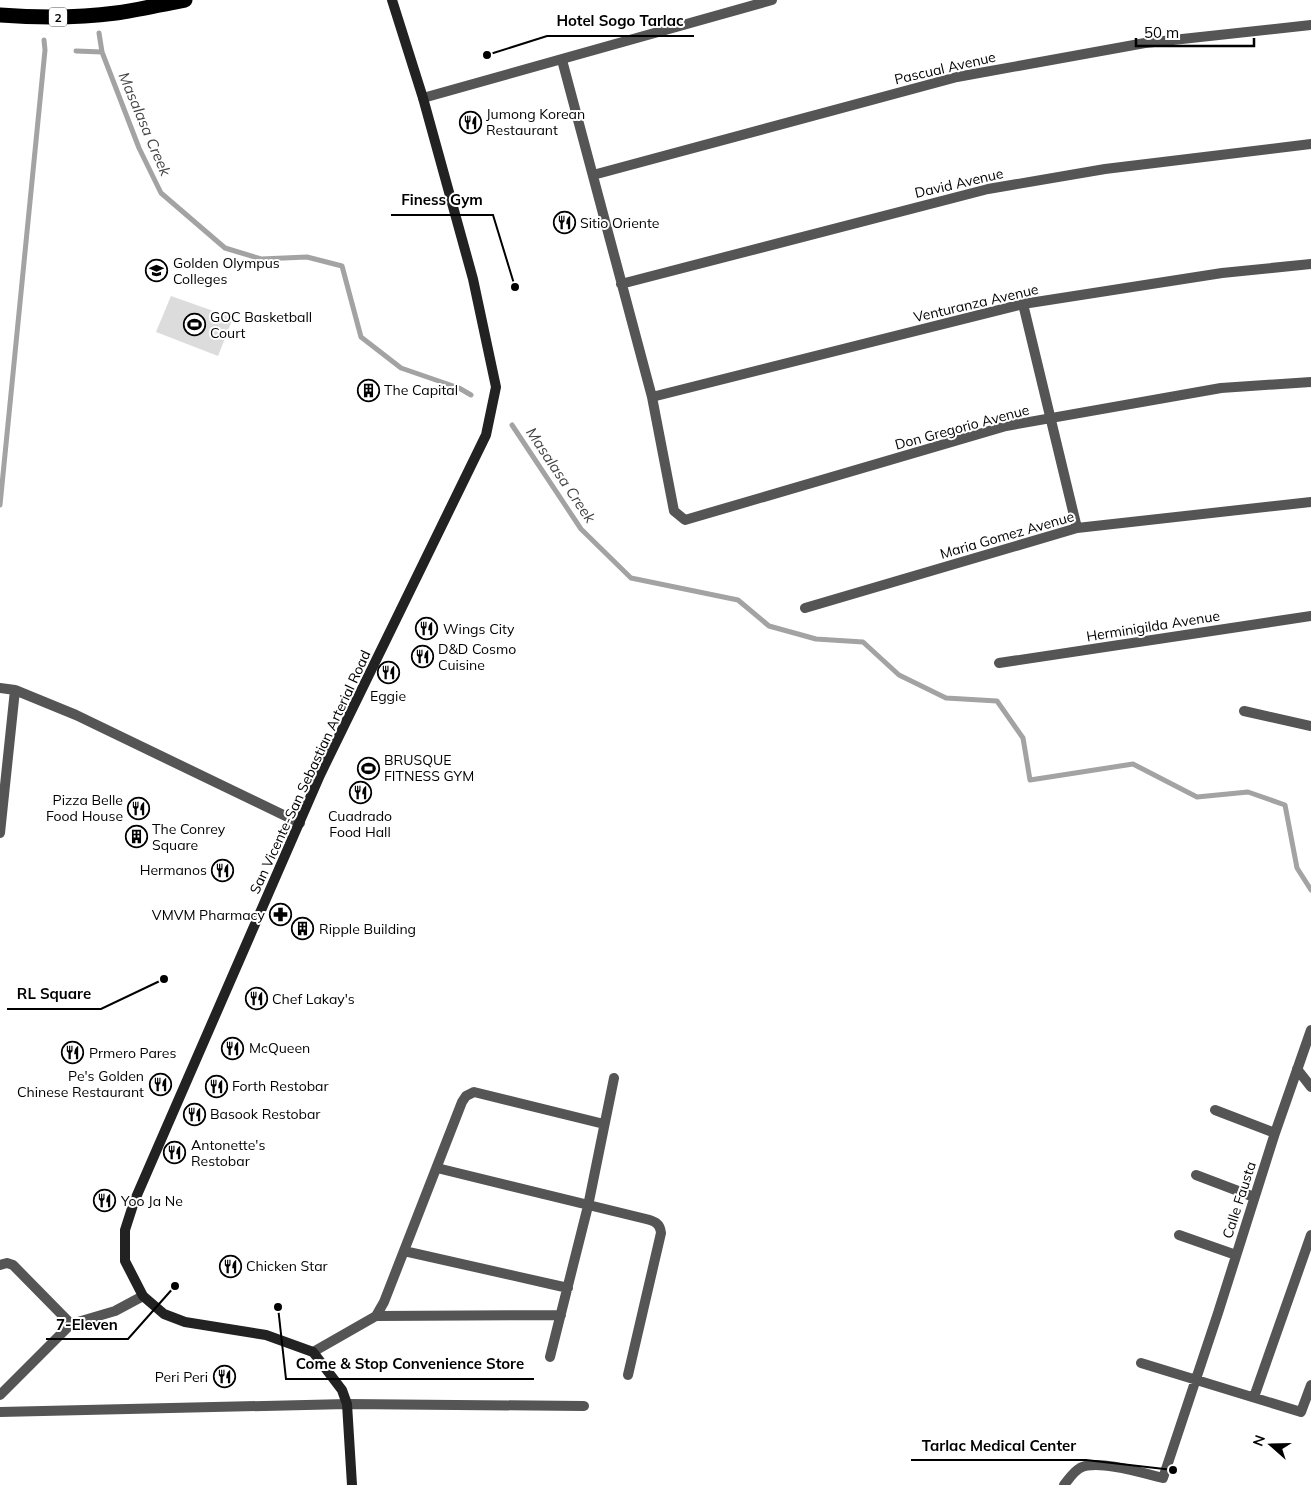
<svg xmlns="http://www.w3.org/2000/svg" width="1311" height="1485" viewBox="0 0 1311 1485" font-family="Mulish,sans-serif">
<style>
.pitch{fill:#dcdcdc}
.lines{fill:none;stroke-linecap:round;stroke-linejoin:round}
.stream{stroke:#a3a3a3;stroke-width:5}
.street{stroke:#555;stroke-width:10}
.secondary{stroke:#222;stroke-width:10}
.highway{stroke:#000;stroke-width:15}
.labels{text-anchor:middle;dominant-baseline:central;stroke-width:4;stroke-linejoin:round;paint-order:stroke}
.shield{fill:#fff;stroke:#4c4c4c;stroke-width:1}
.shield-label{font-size:12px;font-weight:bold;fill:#000}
.street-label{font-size:14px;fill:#000;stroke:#fff}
.poi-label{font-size:14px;fill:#000;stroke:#fff;text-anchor:start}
.water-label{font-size:15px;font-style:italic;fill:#444;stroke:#fff}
.leader{fill:none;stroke:#000;stroke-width:2}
.callout-dot{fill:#000;stroke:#fff;stroke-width:2}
.callout-label{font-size:15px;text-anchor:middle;font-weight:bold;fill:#000;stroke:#fff;stroke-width:4;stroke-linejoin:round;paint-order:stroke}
</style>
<rect width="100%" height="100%" fill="#fff"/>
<!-- pitch -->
<path class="pitch" d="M171 296 233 318 218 356 156 332Z"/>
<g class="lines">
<!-- stream -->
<path class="stream" d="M99 33 102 52 139 148 161 193 225 248 261 259 307 257 342 266 361 337 401 368 459 388 471 395
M76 51 102 52
M512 425 581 529 631 578 738 600 769 626 816 639 863 642 899 675 946 698 997 701 1023 738 1030 780 1133 764 1197 797 1248 792 1285 805 1297 868 1311 890
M0 505 45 50 44 40"/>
<!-- street -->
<path class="street" d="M562 60 652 397 674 511 685 520 1006 426 1221 388 1311 382
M423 98 772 0
M593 175 957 77 1145 43 1311 25
M621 284 988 189 1105 169 1311 144
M1023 304 1077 528
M652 397 1023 304 1222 273 1311 264
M805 608 1077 528 1311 502
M999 663 1311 616
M0 688 15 690 76 715 300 823
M1244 711 1311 726
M0 833 15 690
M1297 1069 1311 1087
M1215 1110 1275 1133
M437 1168 646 1219C654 1221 660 1223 661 1233L628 1375
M1196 1175 1254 1197
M1179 1235 1236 1255
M404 1251 568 1288
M0 1265 7 1263 13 1265 71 1324
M376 1316 561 1315
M313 1352 376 1316 384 1302 462 1102 466 1096 474 1092 604 1124
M550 1357 588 1206 614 1078
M1141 1363 1301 1412 1311 1385
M0 1395 71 1324 115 1311 143 1296
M1254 1397 1311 1235
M0 1412 347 1404 584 1406
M1064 1485C1069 1479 1073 1472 1080 1468 1097 1459 1143 1473 1163 1478L1218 1313 1275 1133 1311 1030"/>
<!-- secondary -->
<path class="secondary" d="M352 1485 347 1404 342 1390 313 1352 266 1335 185 1322 164 1314 143 1296 125 1261V1230L134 1202 154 1156 320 775 486 435 496 387 473 279 423 98 392 0"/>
<!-- highway -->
<path class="highway" d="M0 15C39 18 78 18 116 13 139 10 162 4 185 0"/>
</g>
<!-- icons -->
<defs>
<symbol id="restaurant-ring" viewBox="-11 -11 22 22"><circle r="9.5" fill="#fff" stroke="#000" stroke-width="1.5"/><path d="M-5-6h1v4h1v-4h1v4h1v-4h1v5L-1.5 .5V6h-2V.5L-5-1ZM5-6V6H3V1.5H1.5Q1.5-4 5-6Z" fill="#000"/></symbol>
<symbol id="university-ring" viewBox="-11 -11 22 22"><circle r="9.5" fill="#fff" stroke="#000" stroke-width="1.5"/><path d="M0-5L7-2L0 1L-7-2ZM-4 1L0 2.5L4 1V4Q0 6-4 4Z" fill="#000"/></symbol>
<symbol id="stadium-ring" viewBox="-11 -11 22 22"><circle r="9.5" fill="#fff" stroke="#000" stroke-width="1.5"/><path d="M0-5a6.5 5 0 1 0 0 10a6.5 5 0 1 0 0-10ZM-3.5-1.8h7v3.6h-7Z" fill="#000"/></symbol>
<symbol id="building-ring" viewBox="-11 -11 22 22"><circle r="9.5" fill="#fff" stroke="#000" stroke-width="1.5"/><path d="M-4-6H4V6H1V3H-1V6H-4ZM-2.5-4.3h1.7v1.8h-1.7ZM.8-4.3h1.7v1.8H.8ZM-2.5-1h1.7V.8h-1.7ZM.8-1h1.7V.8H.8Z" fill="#000"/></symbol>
<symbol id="pharmacy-ring" viewBox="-11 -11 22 22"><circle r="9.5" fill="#fff" stroke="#000" stroke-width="1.5"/><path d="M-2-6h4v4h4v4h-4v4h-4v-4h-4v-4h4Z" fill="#000"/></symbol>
</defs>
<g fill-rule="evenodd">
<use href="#restaurant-ring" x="458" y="110" width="25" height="25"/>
<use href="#restaurant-ring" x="552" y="210" width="25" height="25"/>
<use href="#university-ring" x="144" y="258" width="25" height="25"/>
<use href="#stadium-ring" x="182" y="312" width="25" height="25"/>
<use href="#building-ring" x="356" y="378" width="25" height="25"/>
<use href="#restaurant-ring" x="414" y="616" width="25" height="25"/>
<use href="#restaurant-ring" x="410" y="644" width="25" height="25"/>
<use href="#restaurant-ring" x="376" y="660" width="25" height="25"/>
<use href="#stadium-ring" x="356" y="756" width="25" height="25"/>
<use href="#restaurant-ring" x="348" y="780" width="25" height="25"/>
<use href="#restaurant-ring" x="126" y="796" width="25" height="25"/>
<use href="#building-ring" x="124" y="824" width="25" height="25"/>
<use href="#restaurant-ring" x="210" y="858" width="25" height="25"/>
<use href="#pharmacy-ring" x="268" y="902" width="25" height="25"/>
<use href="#building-ring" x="290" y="916" width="25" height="25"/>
<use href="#restaurant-ring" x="244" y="986" width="25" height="25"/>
<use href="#restaurant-ring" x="220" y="1036" width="25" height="25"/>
<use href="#restaurant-ring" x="60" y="1040" width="25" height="25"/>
<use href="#restaurant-ring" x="148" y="1072" width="25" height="25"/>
<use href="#restaurant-ring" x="204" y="1074" width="25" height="25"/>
<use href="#restaurant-ring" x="182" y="1102" width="25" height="25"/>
<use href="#restaurant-ring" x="162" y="1140" width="25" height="25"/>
<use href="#restaurant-ring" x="92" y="1188" width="25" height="25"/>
<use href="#restaurant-ring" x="218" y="1254" width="25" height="25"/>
<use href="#restaurant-ring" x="212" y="1364" width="25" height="25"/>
</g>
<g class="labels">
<!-- shield labels -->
<rect class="shield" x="49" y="7.5" width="18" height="19" rx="4"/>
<g class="shield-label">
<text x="58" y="17">2</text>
</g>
<!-- street labels -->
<g class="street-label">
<text transform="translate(945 68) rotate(-13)">Pascual Avenue</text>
<text transform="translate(959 183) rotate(-13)">David Avenue</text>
<text transform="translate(976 303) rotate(-13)">Venturanza Avenue</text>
<text transform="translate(962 427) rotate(-15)">Don Gregorio Avenue</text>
<text transform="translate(1007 535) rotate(-16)">Maria Gomez Avenue</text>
<text transform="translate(1153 626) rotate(-9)">Herminigilda Avenue</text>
<text transform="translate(310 772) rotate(-65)">San Vicente-San Sebastian Arterial Road</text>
<text transform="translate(1239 1200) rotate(-72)">Calle Fausta</text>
</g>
<!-- poi labels -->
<g class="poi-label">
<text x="486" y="114">Jumong Korean<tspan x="486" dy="16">Restaurant</tspan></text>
<text x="580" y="223">Sitio Oriente</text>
<text x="173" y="263">Golden Olympus<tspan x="173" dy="16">Colleges</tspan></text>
<text x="210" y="317">GOC Basketball<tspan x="210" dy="16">Court</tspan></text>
<text x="384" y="390">The Capital</text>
<text x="443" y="629">Wings City</text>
<text x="438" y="649">D&amp;D Cosmo<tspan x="438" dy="16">Cuisine</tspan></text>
<text x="388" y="696" text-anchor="middle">Eggie</text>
<text x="384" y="760">BRUSQUE<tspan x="384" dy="16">FITNESS GYM</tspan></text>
<text x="123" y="800" text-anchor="end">Pizza Belle<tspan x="123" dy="16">Food House</tspan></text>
<text x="360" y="816" text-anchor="middle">Cuadrado<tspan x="360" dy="16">Food Hall</tspan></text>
<text x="152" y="829">The Conrey<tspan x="152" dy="16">Square</tspan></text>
<text x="207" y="870" text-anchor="end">Hermanos</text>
<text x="265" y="915" text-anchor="end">VMVM Pharmacy</text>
<text x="319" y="929">Ripple Building</text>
<text x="272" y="999">Chef Lakay's</text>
<text x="249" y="1048">McQueen</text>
<text x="89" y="1053">Prmero Pares</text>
<text x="144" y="1076" text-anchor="end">Pe's Golden<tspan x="144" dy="16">Chinese Restaurant</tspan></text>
<text x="232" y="1086">Forth Restobar</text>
<text x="210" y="1114">Basook Restobar</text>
<text x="191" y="1145">Antonette's<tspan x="191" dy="16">Restobar</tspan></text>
<text x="121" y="1201">Yoo Ja Ne</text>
<text x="246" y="1266">Chicken Star</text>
<text x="208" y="1377" text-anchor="end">Peri Peri</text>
</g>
<!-- water labels -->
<g class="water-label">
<text transform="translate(145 124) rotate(67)">Masalasa Creek</text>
<text transform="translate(561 475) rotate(56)">Masalasa Creek</text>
</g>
</g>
<!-- callouts -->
<path class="leader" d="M487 55L547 36H694M515 287L493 215H391M164 979L101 1009H7M175 1286L128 1339H46M278 1307L286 1379H534M1173 1470L1086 1460H911"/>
<g class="callout-dot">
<circle cx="487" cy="55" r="5"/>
<circle cx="515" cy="287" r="5"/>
<circle cx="164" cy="979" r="5"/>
<circle cx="175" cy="1286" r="5"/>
<circle cx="278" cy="1307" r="5"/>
<circle cx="1173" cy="1470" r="5"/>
</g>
<g class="callout-label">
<text x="620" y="26">Hotel Sogo Tarlac</text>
<text x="442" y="205">Finess Gym</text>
<text x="54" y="999">RL Square</text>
<text x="87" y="1330">7-Eleven</text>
<text x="410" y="1369">Come &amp; Stop Convenience Store</text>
<text x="999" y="1451">Tarlac Medical Center</text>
</g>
<!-- north arrow -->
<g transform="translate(1271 1445) rotate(290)" stroke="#ffffff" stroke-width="4" paint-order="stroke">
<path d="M0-4L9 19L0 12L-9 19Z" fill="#000000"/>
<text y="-8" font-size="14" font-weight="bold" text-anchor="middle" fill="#000000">N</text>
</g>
<!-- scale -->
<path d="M1136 38v8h118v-8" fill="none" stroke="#000000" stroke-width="2.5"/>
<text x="1144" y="38" font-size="15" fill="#000000" stroke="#ffffff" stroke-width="4" paint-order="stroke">50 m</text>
</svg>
